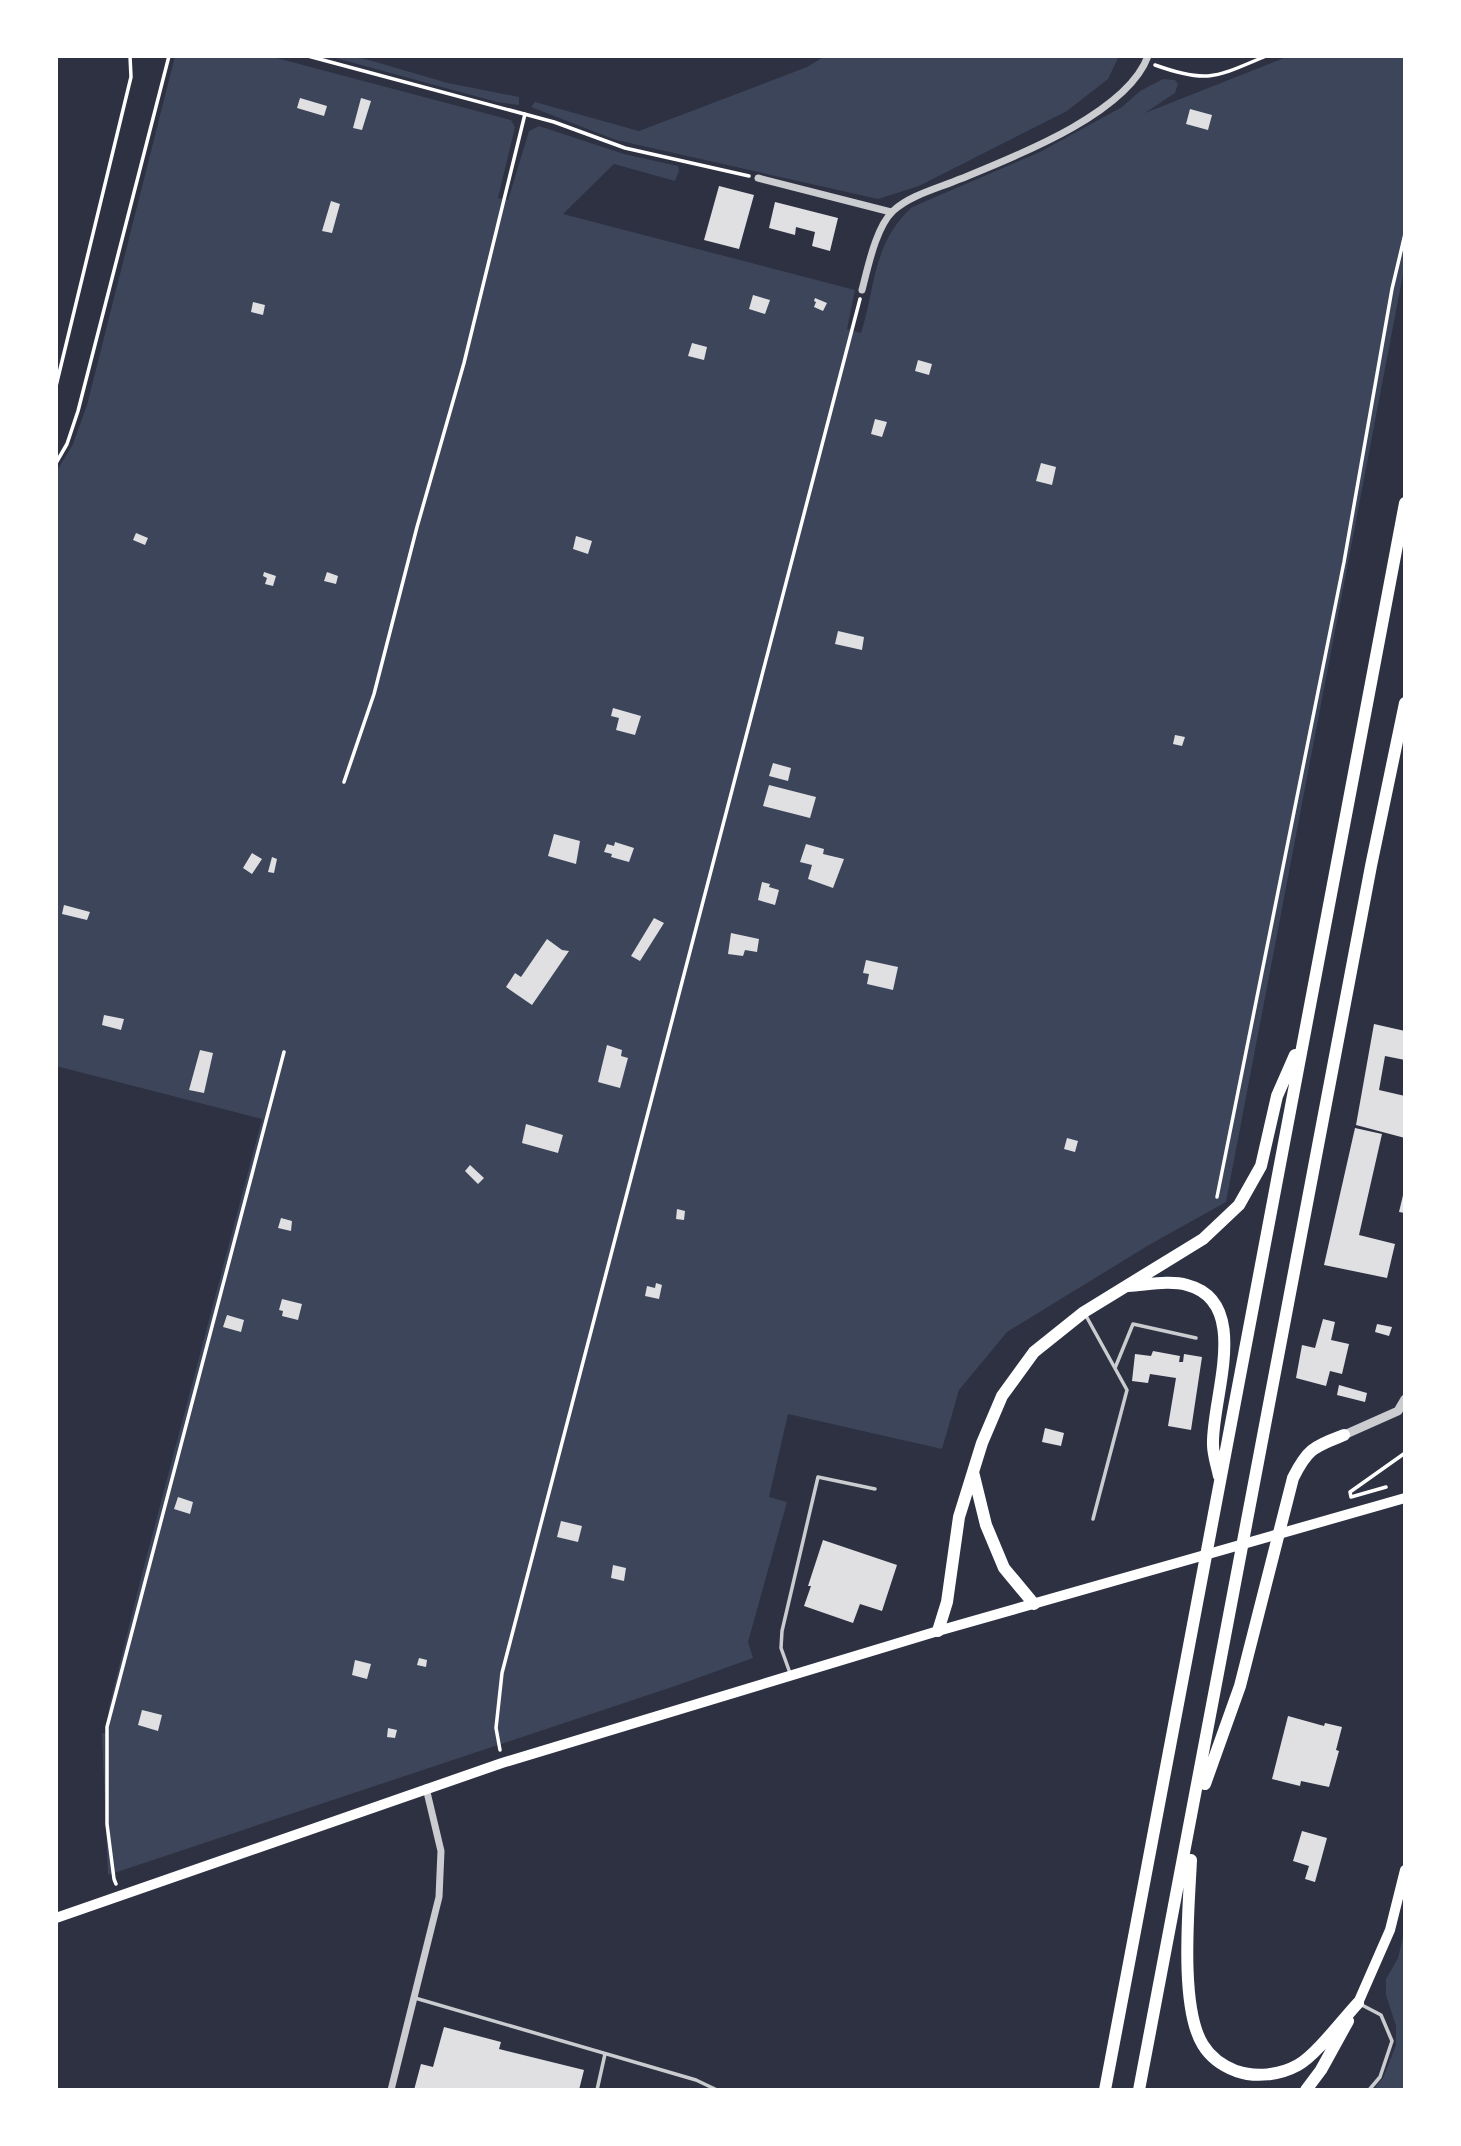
<svg xmlns="http://www.w3.org/2000/svg" width="1461" height="2146" viewBox="0 0 1461 2146" font-family="'Times New Roman',serif">
<style>
.green{fill:#3c4559}
.building{fill:#e0e0e3}
.lines{fill:none;stroke-linecap:round;stroke-linejoin:round}
.path{stroke:#fff;stroke-width:3.5}
.service{stroke:#caccd0;stroke-width:3.5}
.minor{stroke:#caccd0;stroke-width:7}
.tertiary{stroke:#caccd0;stroke-width:9}
.secondary{stroke:#fff;stroke-width:10}
.trunk{stroke:#fff;stroke-width:12}
</style>
<rect width="100%" height="100%" fill="#2d3142"/>
<!-- green -->
<path class="green" d="M175 56H269L511 120 515 127 498 198 508 200 529 131 539 126 624 154 678 166 679 171 675 181 614 164 563 214 855 290 847 329 861 333C876 286 872 244 912 207L1040 152 1122 107 1140 91 1163 79 1175 80 1178 84 1175 93 1145 113 1289 56H1405V264L1226 1202 1149 1245 1007 1332 959 1390 942 1449 788 1414 769 1497 787 1502 748 1642 753 1658 681 1684 108 1875 102 1735V1733H106L109 1707 142 1574 262 1119 56 1066V472L73 444 87 405Z
M328 56H355L448 83 519 97V105L497 102Z
M825 56H1119L1108 79 1067 111 919 186 878 199 616 140 531 107 535 102 639 131 807 67Z
M1405 1928V2090H1373L1383 2078 1396 2045V2026L1386 1995V1979L1398 1958Z"/>
<!-- building -->
<path class="building" d="M300 98 327 106 324 116 297 108Z
M361 98 371 101 362 130 353 128Z
M1190 109 1212 115 1208 130 1186 124Z
M719 186 754 195 739 249 704 240Z
M331 201 340 204 332 233 322 231Z
M775 202 838 218 830 251 812 246 815 232 796 227 795 235 769 228Z
M753 295 770 300 765 314 749 309Z
M815 298 827 303 823 311 814 307 816 302 814 301Z
M253 302 265 305 263 315 251 312Z
M692 343 707 347 704 360 688 356Z
M918 360 932 364 929 375 915 371Z
M875 419 887 422 882 437 871 434Z
M1041 463 1056 467 1052 485 1036 481Z
M136 533 148 538 145 545 133 540Z
M576 536 592 541 588 554 573 549Z
M264 572 276 576 273 586 265 584 267 578 263 576Z
M327 572 338 576 336 584 324 581Z
M838 631 864 637 862 650 835 644Z
M613 708 641 716 635 735 616 730 619 718 611 716Z
M1175 735 1185 737 1182 746 1173 744Z
M773 763 791 768 788 781 769 776Z
M769 785 816 797 810 818 763 806Z
M554 834 580 841 576 864 548 856Z
M615 842 634 848 629 862 611 857 612 854 604 852 607 844 614 846Z
M806 844 824 849 823 854 844 859 833 888 808 879 812 865 800 862Z
M252 853 262 859 252 874 243 868Z
M272 857 277 859 274 873 268 872Z
M762 882 770 884 769 887 779 890 775 905 758 900Z
M64 905 90 912 87 920 62 914Z
M654 918 664 923 640 961 631 956Z
M731 933 759 939 757 952 745 950 743 956 728 954Z
M547 939 562 950 569 951 532 1005 506 987 515 973 521 977Z
M866 960 898 967 893 990 867 984 869 974 863 973Z
M104 1015 124 1019 121 1030 102 1025Z
M1374 1024 1405 1031V1060L1385 1056 1379 1090 1405 1096V1138L1356 1125Z
M607 1045 622 1050 621 1056 628 1058 620 1088 598 1082Z
M200 1050 213 1053 204 1093 189 1090Z
M526 1124 563 1135 558 1153 522 1143Z
M1355 1128 1382 1134 1359 1235 1395 1244 1387 1278 1324 1265Z
M1067 1138 1078 1141 1075 1152 1064 1149Z
M470 1165 484 1178 478 1184 465 1171Z
M1404 1191H1405V1213L1399 1212Z
M677 1209 685 1211 684 1220 676 1219Z
M281 1218 292 1221 291 1231 278 1228Z
M656 1283 662 1285 659 1299 645 1296 647 1286 655 1288Z
M282 1299 302 1304 298 1320 282 1316 283 1311 279 1310Z
M227 1315 244 1320 241 1332 223 1327Z
M1323 1319 1335 1322 1331 1340 1349 1344 1342 1374 1330 1371 1326 1386 1296 1378 1302 1345 1315 1348Z
M1377 1324 1392 1327 1389 1336 1375 1332Z
M1153 1351 1180 1356 1179 1362H1183L1184 1354 1202 1357 1191 1430 1168 1426 1176 1378 1150 1374 1148 1383 1132 1381 1135 1354 1151 1356Z
M1339 1385 1367 1393 1365 1402 1337 1395Z
M1045 1428 1064 1433 1061 1446 1042 1442Z
M178 1497 193 1502 190 1514 174 1509Z
M561 1521 582 1526 578 1542 557 1537Z
M823 1540 897 1565 882 1611 860 1604 853 1623 804 1606 811 1586H808Z
M613 1565 626 1568 624 1581 611 1578Z
M419 1658 427 1660 426 1667 417 1665Z
M355 1660 371 1664 367 1679 352 1675Z
M142 1710 162 1715 158 1731 138 1725Z
M1288 1716 1324 1726 1325 1723 1342 1727 1336 1750 1339 1751 1329 1787 1301 1781 1300 1786 1272 1779Z
M388 1728 397 1730 395 1738 387 1737Z
M1302 1831 1327 1838 1315 1882 1305 1879 1309 1866 1293 1861Z
M444 2027 501 2042 499 2049 584 2070 579 2090H414L421 2064 433 2067Z"/>
<g class="lines">
<!-- path -->
<path class="path" d="M308 56 554 122 625 148 749 176
M1155 65C1208 84 1216 77 1266 56
M56 386 131 77 130 56
M56 463 67 444 78 411 169 56
M344 782 374 694 417 527 464 363 525 114
M1217 1197 1344 562 1392 289 1405 234
M1351 1497 1350 1492 1405 1453
M1351 1497 1386 1487
M500 1750 496 1728 502 1673 860 299
M116 1884 114 1879 107 1824V1727L284 1052"/>
<!-- service -->
<path class="service" d="M1085 1314 1127 1390 1093 1519
M1115 1368 1133 1324 1196 1338
M790 1673 781 1648 782 1631 818 1477 875 1489
M415 1998 696 2080 717 2090
M1360 2004 1381 2015 1392 2041 1380 2077 1369 2090
M597 2090 605 2054"/>
<!-- minor -->
<path class="minor" d="M758 178 891 212
M862 290C868 267 876 227 893 211 910 195 939 188 960 179 1014 157 1127 114 1148 56
M391 2090 439 1897 441 1851 426 1788"/>
<!-- tertiary -->
<path class="tertiary" d="M1344 1435 1398 1411 1405 1399"/>
<!-- secondary -->
<path class="secondary" d="M56 1918 502 1763 938 1631 1405 1498
M1358 2003 1390 1930 1405 1870"/>
<!-- trunk -->
<path class="trunk" d="M1128 1286C1147 1285 1169 1280 1187 1285 1253 1302 1211 1400 1213 1445 1213 1455 1217 1466 1219 1476
M973 1472 986 1525 1004 1568 1034 1604
M938 1631 947 1602 959 1517 982 1443 1002 1396 1034 1352 1084 1312 1203 1239 1239 1205 1261 1166 1277 1096 1295 1055
M1205 1784 1240 1686 1293 1478C1308 1448 1314 1447 1344 1435
M1191 1860C1189 1905 1179 2007 1203 2045 1211 2058 1223 2066 1236 2071 1256 2078 1280 2075 1298 2065 1316 2055 1343 2019 1358 2003
M1105 2090 1405 503
M1139 2090 1371 866 1405 703
M1306 2090 1321 2070 1348 2021"/>
</g>
<!-- border -->
<rect width="1461" height="2146" fill="none" stroke="#ffffff" stroke-width="116"/>
</svg>
